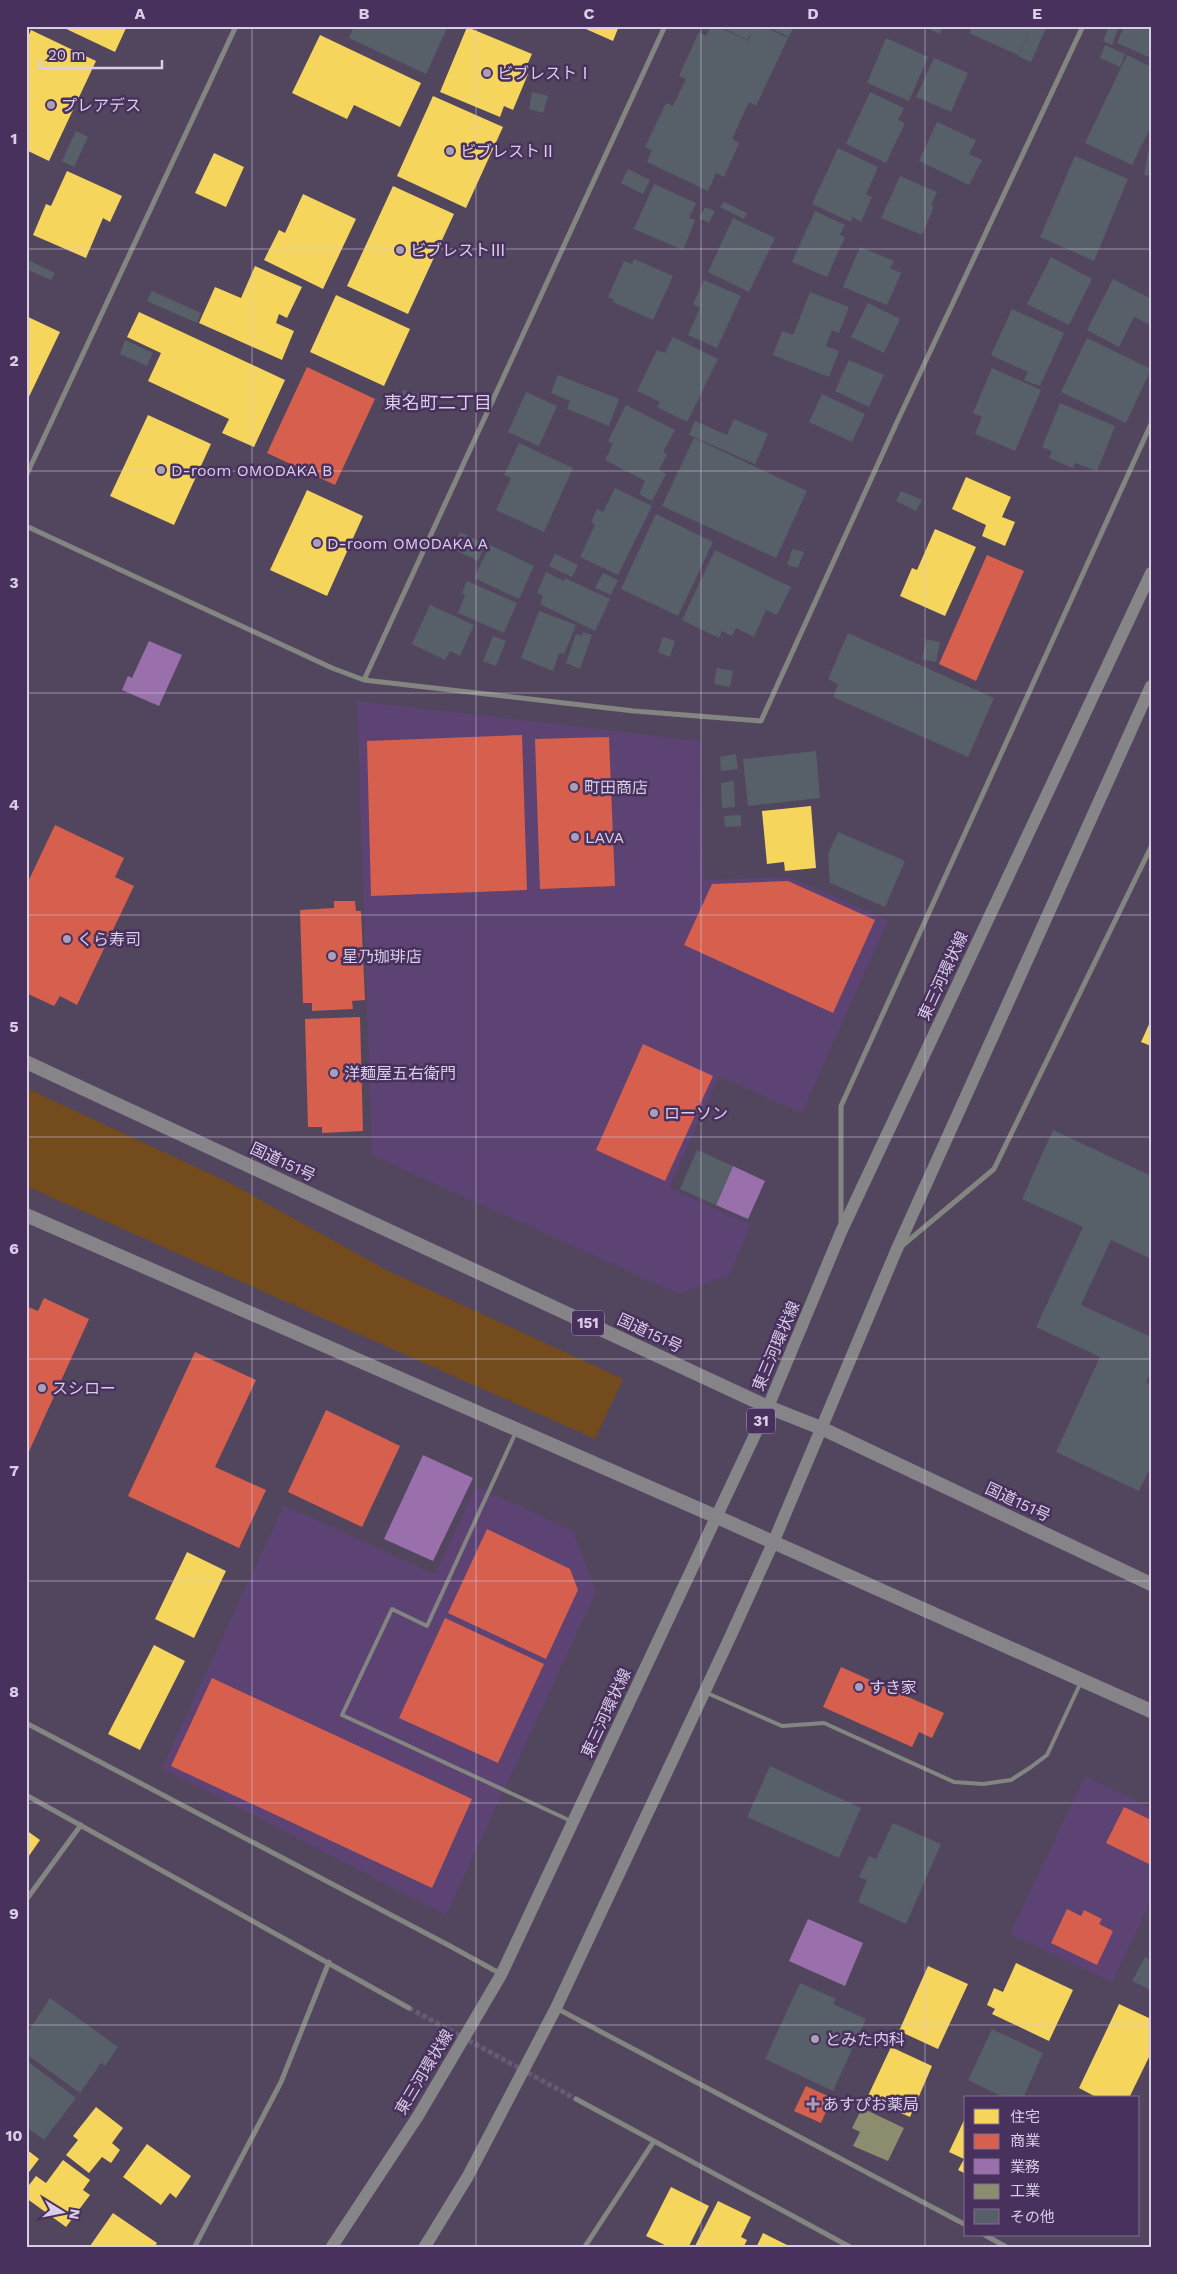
<svg xmlns="http://www.w3.org/2000/svg" width="1177" height="2274" viewBox="0 0 1177 2274" font-family="'Work Sans','Noto Sans JP',sans-serif">
<style>
.built{fill:#5c4373}
.green{fill:#744b1c}
.homes{fill:#f6d55c}
.shops{fill:#d6604d}
.offices{fill:#9970ab}
.industry{fill:#8c8c6e}
.building{fill:#575f69}
.lines{fill:none;stroke-linecap:round;stroke-linejoin:round}
.minor-tunnel{stroke:#665a73;stroke-width:5;stroke-dasharray:5 2.5;stroke-linecap:butt}
.service{stroke:#838581;stroke-width:4}
.minor{stroke:#838581;stroke-width:5}
.primary{stroke:#868587;stroke-width:12}
.trunk{stroke:#868488;stroke-width:14}
.grid{fill:none;stroke:#d9cde8;stroke-width:1;stroke-opacity:0.55}
.poi-dot{fill:#aa9eb8;stroke:#48315d;stroke-width:2}
.labels{text-anchor:middle;dominant-baseline:central;stroke-width:5;stroke-linejoin:round;paint-order:stroke}
.shield{fill:#48315d;stroke:#ae9ebe;stroke-width:1}
.shield-label{font-size:15px;font-weight:bold;fill:#d9cde8}
.poi-label{font-size:16px;fill:#d9cde8;stroke:#48315d;text-anchor:start}
.street-label{font-size:16px;fill:#d9cde8;stroke:#48315d}
.neighbourhood-label{font-size:18px;fill:#d9cde8;stroke:#48315d}
.neatline{fill:none;stroke:#d9cde8;stroke-width:2}
.grid-label{font-size:16px;text-anchor:middle;font-weight:bold;fill:#d9cde8}
</style>
<rect width="100%" height="100%" fill="#52465e"/>
<!-- built -->
<path class="built" d="M357 701 700 741 704 880 788 877 888 920 802 1113 719 1076 669 1188 751 1225 729 1275 679 1294 372 1155Z
M476 1486 573 1531 596 1592 446 1915 162 1768 284 1505 435 1575Z
M1085 1776 1151 1808V1900L1112 1982 1010 1934Z"/>
<!-- green -->
<path class="green" d="M26 1088 230 1183 386 1270 623 1379 595 1439 26 1186Z"/>
<!-- homes -->
<path class="homes" d="M60 26H127L115 52Z
M579 26H619L613 41Z
M467 27 532 54 524 72 528 74 513 110 504 106 500 117 440 92Z
M31 30 96 61 49 161 26 150V41Z
M320 35 421 83 400 127 354 105 347 119 292 93Z
M433 96 503 127 466 208 397 176Z
M214 153 244 167 226 207 195 193Z
M67 171 122 196 110 222 103 218 86 258 33 235 46 204 51 206Z
M393 186 454 214 408 314 347 286Z
M303 194 356 219 323 289 264 260 279 230 285 233Z
M255 266 302 287 287 318 279 314 276 323 294 331 282 360 199 323 215 287 241 298Z
M336 295 410 329 384 386 310 352Z
M139 312 285 380 254 447 222 433 229 419 148 381 161 353 127 337Z
M26 316 60 332 26 403Z
M148 415 211 444 174 525 110 496Z
M966 477 1011 497 1002 517 1015 522 1005 546 982 536 986 525 952 509Z
M307 490 363 516 327 596 270 570Z
M935 529 976 547 945 616 900 596 912 568 917 570Z
M811 806 816 868 785 871 784 862 767 864 762 811Z
M1151 1020V1046L1141 1042Z
M187 1552 226 1571 194 1638 155 1619Z
M154 1645 185 1661 140 1750 108 1734Z
M26 1830 40 1840 26 1860Z
M1016 1963 1073 1990 1049 2041 992 2014 995 2009 987 2005 994 1988 1003 1992Z
M928 1966 968 1984 938 2049 899 2031Z
M1119 2004 1151 2019V2053L1129 2098H1098L1079 2088Z
M891 2047 932 2066 910 2117 867 2098Z
M96 2107 123 2128 112 2143 120 2150 111 2163 102 2157 89 2173 66 2155 78 2140 73 2136Z
M966 2116V2174L958 2170 964 2159 949 2152Z
M147 2144 191 2176 176 2198 170 2193 161 2205 123 2177Z
M26 2149 39 2159 26 2176Z
M63 2160 90 2180 83 2190 90 2195 66 2227 26 2198V2189L36 2176 46 2183Z
M671 2187 709 2206 688 2248H671L646 2236Z
M718 2201 751 2217 741 2237 747 2240 743 2248H694Z
M113 2213 157 2243 154 2248 90 2246Z
M763 2233 793 2248H756Z"/>
<!-- shops -->
<path class="shops" d="M307 367 375 399 335 485 267 453Z
M987 555 1024 571 976 681 939 664Z
M522 735 527 890 371 896 367 741Z
M609 737 615 886 540 889 535 739Z
M55 825 124 858 115 877 134 886 77 1005 60 996 54 1006 26 993V886Z
M788 881 875 920 833 1013 684 945 712 884Z
M334 901H355L356 911H361L365 1000 352 1001 353 1009 312 1011V1003H303L300 910 334 908Z
M360 1017 363 1131 322 1133V1127H308L305 1019Z
M643 1044 713 1076 665 1181 596 1150Z
M44 1298 89 1319 26 1458V1306L38 1311Z
M195 1352 256 1380 215 1467 266 1490 239 1548 128 1496Z
M326 1410 400 1446 362 1527 288 1492Z
M487 1529 570 1569 578 1590 546 1659 448 1613Z
M445 1618 544 1664 498 1763 399 1718Z
M841 1667 944 1713 932 1738 919 1732 912 1747 823 1707Z
M212 1678 472 1799 432 1888 171 1766Z
M1124 1807 1151 1820V1865L1106 1843Z
M1067 1909 1081 1916 1084 1910 1102 1919 1099 1924 1113 1931 1097 1965 1051 1943Z
M806 2086 832 2098 821 2123 794 2111Z"/>
<!-- offices -->
<path class="offices" d="M149 641 182 655 159 706 122 690 128 676 132 678Z
M733 1166 765 1181 748 1219 716 1205Z
M423 1455 473 1478 433 1561 384 1539Z
M808 1919 863 1943 845 1986 789 1961Z"/>
<!-- industry -->
<path class="industry" d="M862 2108 904 2128 888 2161 853 2146 860 2132 852 2128Z"/>
<!-- building -->
<path class="building" d="M354 26H448L426 74 349 38Z
M711 26H716L748 41 753 30 747 40 719 26H763L788 38 756 106 749 102 732 139 739 143 724 177 716 173 708 191 647 162 652 150 645 147 666 103 673 106 686 79 679 76 699 32 706 36Z
M765 26H794L789 37Z
M923 26H943L940 34Z
M972 26H1032L1018 55 969 33Z
M1032 26H1047L1031 62 1018 56Z
M1109 26 1118 29 1112 45 1103 41Z
M1124 26H1151V58L1117 43Z
M886 38 928 57 909 101 867 83Z
M1105 45 1125 54 1120 67 1100 58Z
M1127 55 1151 67V126L1132 165 1085 143Z
M934 58 968 73 951 112 916 97Z
M532 92 548 96 543 113 529 109Z
M870 92 904 108 898 120 905 123 886 163 846 144Z
M937 122 976 140 969 154 982 160 969 185 919 161Z
M76 131 88 137 74 167 62 161Z
M1150 143H1151V176L1144 175Z
M838 148 878 167 866 194 872 197 861 222 852 217 851 222 812 204Z
M1075 156 1128 179 1094 261 1040 237Z
M628 169 650 180 643 194 621 183Z
M900 176 937 192 931 205 934 206 922 235 881 218Z
M654 184 696 203 689 218 695 220 683 250 634 229Z
M724 202 747 213 744 219 720 207Z
M705 207 715 211 709 223 699 218Z
M815 211 845 225 840 235 845 237 827 277 792 262Z
M733 218 775 238 749 292 708 272Z
M860 247 894 261 890 268 901 273 887 305 843 287Z
M1051 257 1092 279 1069 325 1027 304Z
M26 259 55 273 51 280 26 269Z
M634 259 673 276 653 320 613 302 614 300 608 297 624 261 632 264Z
M1113 279 1151 299V325L1134 317 1119 347 1087 330Z
M704 280 741 296 717 348 688 335 700 308 693 304Z
M152 291 201 313 197 323 147 301Z
M810 292 849 307 839 333 832 330 826 346 839 351 829 377 773 355 782 331 793 335Z
M868 303 900 319 884 353 851 337Z
M1012 309 1064 333 1040 386 1024 380 1028 372 991 355Z
M673 337 718 359 687 422 657 407 660 402 637 391 657 350 665 353Z
M1087 338 1151 369 1126 423 1061 392Z
M125 340 153 353 147 366 120 354Z
M849 360 884 375 869 407 835 391Z
M992 368 1041 390 1015 451 975 434 982 417 973 413Z
M558 375 619 399 609 426 567 409 570 401 551 393Z
M403 390 420 394 417 404 401 400Z
M526 392 557 406 539 446 508 432Z
M822 394 865 414 852 442 809 422Z
M1060 403 1115 426 1097 471 1075 463 1073 468 1049 458 1052 451 1042 447Z
M626 405 675 430 663 452 667 454 659 470 666 474 652 501 639 494 645 481 605 460 613 444 608 441Z
M734 419 768 434 755 464 689 435 695 421 727 435Z
M694 438 807 491 776 558 662 506Z
M519 443 573 468 544 532 496 510 511 478 504 475Z
M615 488 652 506 618 575 580 557 595 525 591 522 597 509 603 512Z
M901 491 922 500 916 511 896 501Z
M656 514 713 542 678 616 621 589Z
M460 532 485 544 478 561 453 549Z
M490 545 534 566 519 599 474 578Z
M792 549 804 552 798 568 787 565Z
M715 550 791 587 777 615 766 610 754 637 736 628 732 636 722 631 719 638 682 620Z
M555 554 578 565 572 577 549 566Z
M546 572 564 581 565 578 610 599 595 631 540 604 543 596 537 593Z
M603 573 618 580 611 595 595 588Z
M467 581 517 603 504 633 458 613 465 595 462 593Z
M430 605 474 625 460 656 450 651 445 660 412 644Z
M539 611 576 625 564 654 559 653 553 671 521 658Z
M583 632 592 635 580 669 566 663 576 634 582 636Z
M848 633 994 698 968 757 833 697 838 684 828 679Z
M493 636 506 641 496 666 483 661Z
M663 637 675 641 670 657 658 652Z
M926 639 940 642 936 662 922 659Z
M717 668 733 671 730 687 714 684Z
M816 751 820 798 748 806 743 759Z
M736 754 738 769 721 771 720 757Z
M734 781 735 807 722 808 721 783Z
M741 815V826L725 827 724 816Z
M838 832 905 861 885 907 830 883 828 854Z
M1053 1130 1151 1176V1259L1111 1240 1081 1305 1151 1337V1372L1146 1382 1151 1385V1466L1139 1491 1056 1452 1100 1357 1036 1327 1083 1227 1022 1199Z
M697 1150 733 1166 716 1205 680 1189Z
M770 1766 861 1808 839 1858 747 1817Z
M893 1823 941 1844 906 1924 858 1902 867 1880 859 1877 869 1856 876 1859Z
M1145 1957 1151 1960V1990L1132 1981Z
M800 1983 836 1999 833 2004 866 2019 833 2091 765 2059Z
M50 1998 118 2047 105 2066 101 2063 80 2093 26 2054V2035Z
M992 2029 1043 2053 1023 2098H1005L968 2080Z
M26 2060 76 2098 44 2140 26 2127Z"/>
<g class="lines">
<!-- minor-tunnel -->
<path class="minor-tunnel" d="M409 2008 576 2099"/>
<!-- service -->
<path class="service" d="M516 1432 427 1626 392 1609 342 1715 571 1821
M707 1693 782 1726 824 1723 954 1782 983 1784 1011 1780 1031 1767 1047 1755 1081 1682"/>
<!-- minor -->
<path class="minor" d="M26 476 236 26
M26 526 332 668 364 680 634 711 761 721 897 422 1083 26
M364 680 665 26
M841 1224V1106L1151 424
M903 1245 994 1169 1151 847
M26 1723 450 1946 501 1974
M26 1795 409 2008
M26 1900 81 1825
M556 2008 966 2225
M576 2099 852 2248
M985 2235 1008 2248
M194 2248 281 2082 329 1962
M584 2248 654 2141"/>
<!-- primary -->
<path class="primary" d="M331 2248 418 2116 501 1975 768 1407 841 1232 1151 573
M424 2248 468 2176 556 2008 726 1646 773 1543 896 1251 1151 686"/>
<!-- trunk -->
<path class="trunk" d="M26 1062 768 1407 821 1428 1151 1584
M26 1215 717 1517 1151 1711"/>
</g>
<!-- grid -->
<path class="grid" d="M252 26V2248M476 26V2248M701 26V2248M925 26V2248M26 249H1151M26 471H1151M26 693H1151M26 915H1151M26 1137H1151M26 1359H1151M26 1581H1151M26 1803H1151M26 2025H1151"/>
<!-- markers -->
<g class="poi-dot">
<circle cx="487" cy="73" r="5"/>
<circle cx="51" cy="105" r="5"/>
<circle cx="450" cy="151" r="5"/>
<circle cx="400" cy="250" r="5"/>
<circle cx="161" cy="470" r="5"/>
<circle cx="317" cy="543" r="5"/>
<circle cx="574" cy="787" r="5"/>
<circle cx="575" cy="837" r="5"/>
<circle cx="67" cy="939" r="5"/>
<circle cx="332" cy="956" r="5"/>
<circle cx="334" cy="1073" r="5"/>
<circle cx="654" cy="1113" r="5"/>
<circle cx="42" cy="1388" r="5"/>
<circle cx="859" cy="1687" r="5"/>
<circle cx="815" cy="2039" r="5"/>
<path d="M810.5 2096.5h5v5h5v5h-5v5h-5v-5h-5v-5h5z"/>
</g>
<g class="labels">
<!-- shield labels -->
<g class="shield">
<rect x="572" y="1310.5" width="32" height="25" rx="4"/>
<rect x="747" y="1408.5" width="28" height="25" rx="4"/>
</g>
<g class="shield-label">
<text x="588" y="1323">151</text>
<text x="761" y="1421">31</text>
</g>
<!-- poi labels -->
<g class="poi-label">
<text x="497" y="73">ビブレストⅠ</text>
<text x="61" y="105">プレアデス</text>
<text x="460" y="151">ビブレストⅡ</text>
<text x="410" y="250">ビブレストⅢ</text>
<text x="171" y="470">D-room OMODAKA B</text>
<text x="327" y="543">D-room OMODAKA A</text>
<text x="584" y="787">町田商店</text>
<text x="585" y="837">LAVA</text>
<text x="77" y="939">くら寿司</text>
<text x="342" y="956">星乃珈琲店</text>
<text x="344" y="1073">洋麺屋五右衛門</text>
<text x="664" y="1113">ローソン</text>
<text x="52" y="1388">スシロー</text>
<text x="869" y="1687">すき家</text>
<text x="825" y="2039">とみた内科</text>
<text x="823" y="2104">あすぴお薬局</text>
</g>
<!-- street labels -->
<g class="street-label">
<text transform="translate(943 976) rotate(-65)">東三河環状線</text>
<text transform="translate(283 1162) rotate(25)">国道151号</text>
<text transform="translate(650 1333) rotate(25)">国道151号</text>
<text transform="translate(776 1346) rotate(-67)">東三河環状線</text>
<text transform="translate(1018 1502) rotate(25)">国道151号</text>
<text transform="translate(606 1713) rotate(-65)">東三河環状線</text>
<text transform="translate(424 2072) rotate(-59)">東三河環状線</text>
</g>
<!-- neighbourhood labels -->
<g class="neighbourhood-label">
<text x="438" y="402">東名町二丁目</text>
</g>
</g>
<!-- border -->
<rect width="1177" height="2274" fill="none" stroke="#48315d" stroke-width="55"/>
<!-- legend -->
<rect x="964" y="2096" width="175" height="140" fill="#48315d" stroke="#826f95"/>
<rect x="974" y="2109" width="25" height="15" fill="#f6d55c" stroke="#826f95"/>
<text x="1010" y="2122" font-size="15" fill="#d9cde8">住宅</text>
<rect x="974" y="2134" width="25" height="15" fill="#d6604d" stroke="#826f95"/>
<text x="1010" y="2146" font-size="15" fill="#d9cde8">商業</text>
<rect x="974" y="2159" width="25" height="15" fill="#9970ab" stroke="#826f95"/>
<text x="1010" y="2172" font-size="15" fill="#d9cde8">業務</text>
<rect x="974" y="2184" width="25" height="15" fill="#8c8c6e" stroke="#826f95"/>
<text x="1010" y="2196" font-size="15" fill="#d9cde8">工業</text>
<rect x="974" y="2209" width="25" height="15" fill="#575f69" stroke="#826f95"/>
<text x="1010" y="2222" font-size="15" fill="#d9cde8">その他</text>
<!-- north arrow -->
<g transform="translate(62 2212) rotate(100)" stroke="#48315d" stroke-width="4" paint-order="stroke">
<path d="M0-4L9 19L0 12L-9 19Z" fill="#d9cde8"/>
<text y="-8" font-size="14" font-weight="bold" text-anchor="middle" fill="#d9cde8">N</text>
</g>
<!-- scale -->
<path d="M40 60v8h122v-8" fill="none" stroke="#d9cde8" stroke-width="2.5"/>
<text x="48" y="60" font-size="15" fill="#d9cde8" stroke="#48315d" stroke-width="4" paint-order="stroke">20 m</text>
<rect x="28" y="28" width="1122" height="2218" class="neatline"/>
<g class="grid-label">
<text x="140" y="19">A</text>
<text x="364" y="19">B</text>
<text x="589" y="19">C</text>
<text x="813" y="19">D</text>
<text x="1037" y="19">E</text>
<text x="14" y="144">1</text>
<text x="14" y="366">2</text>
<text x="14" y="588">3</text>
<text x="14" y="810">4</text>
<text x="14" y="1032">5</text>
<text x="14" y="1254">6</text>
<text x="14" y="1476">7</text>
<text x="14" y="1697">8</text>
<text x="14" y="1919">9</text>
<text x="14" y="2141">10</text>
</g>
</svg>
